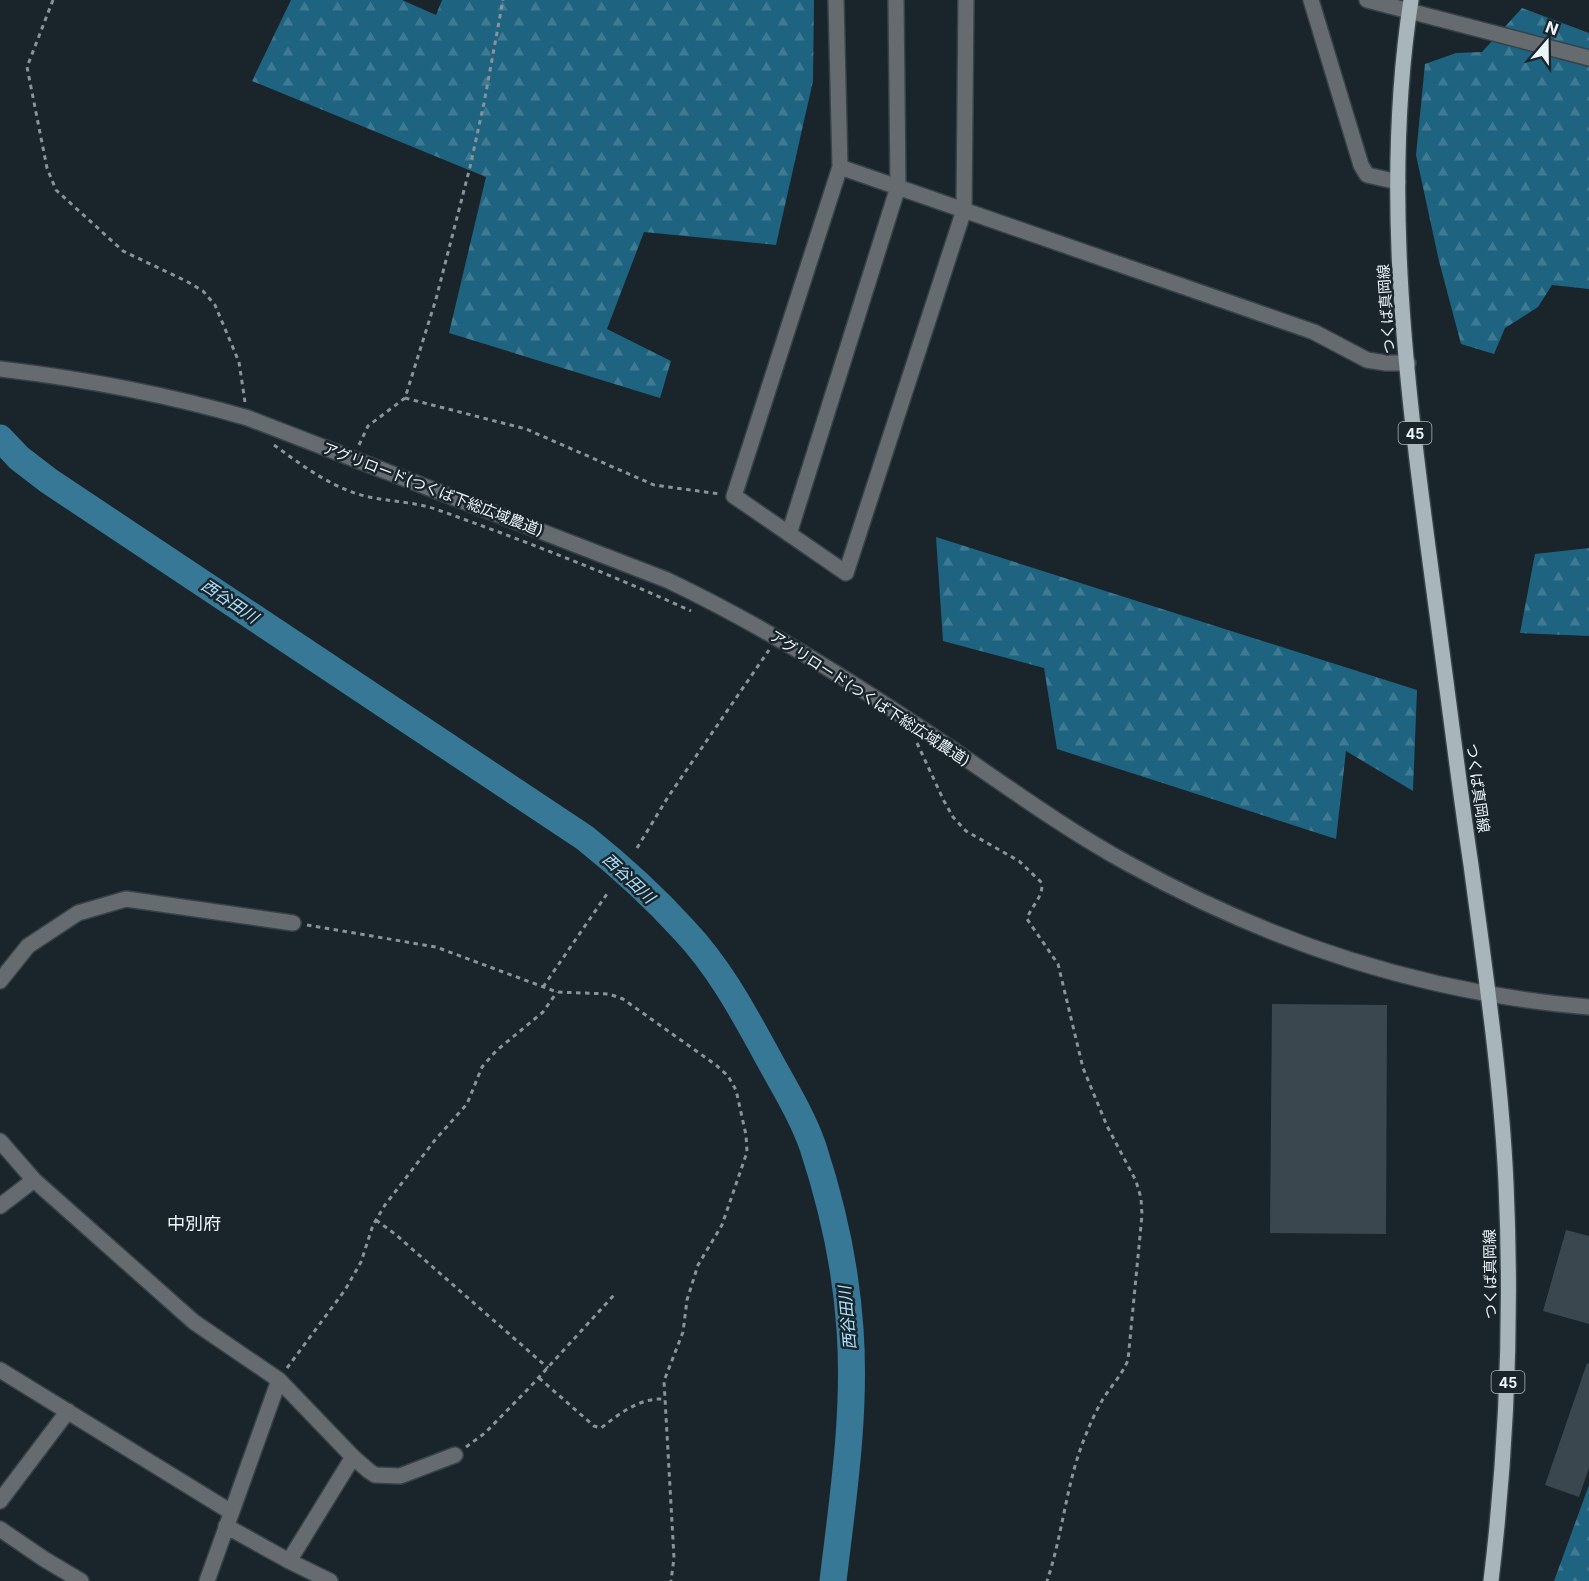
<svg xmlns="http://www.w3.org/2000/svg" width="1589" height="1581" viewBox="0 0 1589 1581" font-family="Inter,'Noto Sans JP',sans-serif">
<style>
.forest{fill:url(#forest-firs)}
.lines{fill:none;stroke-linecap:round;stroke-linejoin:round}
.river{stroke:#367896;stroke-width:27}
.building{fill:#3b474e}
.minor-casing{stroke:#374248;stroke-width:18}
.major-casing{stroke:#374248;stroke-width:18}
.path{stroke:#8a9398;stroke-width:3;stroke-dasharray:4.5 4.5;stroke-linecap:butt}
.minor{stroke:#666b6f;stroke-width:15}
.major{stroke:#a8b5bb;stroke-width:15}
.labels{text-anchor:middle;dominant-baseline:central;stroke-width:5;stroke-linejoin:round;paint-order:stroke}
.shield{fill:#19252b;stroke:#aeb7bb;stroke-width:1.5}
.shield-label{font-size:14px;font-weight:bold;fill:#eef5f9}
.street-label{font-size:15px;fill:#eef5f9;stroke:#19252b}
.water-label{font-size:16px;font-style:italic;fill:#ade2fe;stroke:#19252b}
.quarter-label{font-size:18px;fill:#eef5f9;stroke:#19252b}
</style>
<defs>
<pattern id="forest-firs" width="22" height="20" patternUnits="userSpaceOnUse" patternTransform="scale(1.5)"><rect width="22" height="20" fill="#1e6380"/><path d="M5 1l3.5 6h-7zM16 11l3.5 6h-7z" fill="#3f7a93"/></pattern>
</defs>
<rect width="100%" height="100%" fill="#19252b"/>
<!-- forest -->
<path class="forest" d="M291 0H402L436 15 442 0H814L813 81 776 245 644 232 607 329 671 361 660 398 449 333 486 177 252 81Z
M1522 8 1589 33V289L1552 285 1538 307 1505 328 1494 354 1461 344 1439 261 1416 155 1425 64 1456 53 1482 52Z
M936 537 1417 690 1413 791 1346 751 1336 839 1057 749 1044 668 943 641Z
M1589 548V636L1520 633 1535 554Z
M1589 1485V1581H1554Z"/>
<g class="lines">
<!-- river -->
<path class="river" d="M0 438 19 458 49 481 585 838C620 866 654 897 684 930 718 966 741 1008 764 1050 781 1082 801 1113 813 1147 832 1205 846 1268 850 1329 856 1413 843 1497 833 1581"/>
</g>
<!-- building -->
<path class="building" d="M1272 1004 1387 1005 1386 1234 1270 1233Z
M1566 1230 1589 1236V1324L1543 1311Z
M1587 1363 1589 1364V1468L1579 1497 1545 1485Z"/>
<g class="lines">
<defs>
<path id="minor" d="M836 0 840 167 734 496 846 573 964 210 966 0
M1311 0 1361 165 1367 175 1398 182
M1367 0 1589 58
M840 167 1314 332 1367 360 1386 363H1408
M0 369C85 379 165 394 248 418L667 580C753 621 834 670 913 723 985 770 1054 823 1129 864 1274 944 1424 993 1589 1007
M789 534 898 187 896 0
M0 981 28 946 78 913 126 899 293 923
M0 1141 34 1180 194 1322 279 1380 353 1457 369 1471 375 1475 400 1476 455 1455
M0 1206 34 1180
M0 1370 231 1512
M0 1501 68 1411
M226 1526 289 1561 330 1581
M0 1529 44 1559 81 1581
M289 1561 353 1457
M207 1581 279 1380"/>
<path id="major" d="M1411 0C1378 213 1413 432 1441 644 1451 718 1460 792 1471 865 1485 971 1501 1076 1506 1183 1512 1316 1507 1448 1491 1581"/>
</defs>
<!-- minor casing -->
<use href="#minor" class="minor-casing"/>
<!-- major casing -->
<use href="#major" class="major-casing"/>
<!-- path -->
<path class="path" d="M53 0 27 67 47 168 56 190 123 251 186 281 203 291 215 305 239 362 245 402
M405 398 526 429 654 485 720 494
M274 445C303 466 333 489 369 497 393 502 418 502 441 511 525 541 610 574 691 611
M359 445 368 426 405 398 436 299 470 167 484 103 503 0
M917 743 944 801 953 817 966 831 1019 861 1042 883C1043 898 1031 906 1027 919L1058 964 1083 1068 1107 1126 1136 1181 1141 1198 1142 1215 1128 1360C1122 1375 1111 1386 1103 1399 1096 1411 1090 1424 1085 1437 1066 1483 1063 1534 1047 1581
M637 848 668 797 769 650
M307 925 436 947 557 992 609 994 623 999 716 1065 728 1076 736 1090 746 1135 747 1152 722 1225 698 1265 687 1300 683 1332 664 1381 674 1558 671 1581
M543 987 609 891
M376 1220 395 1234 548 1368
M287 1368 345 1290 361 1262 373 1225 385 1205 435 1140 467 1104 482 1067 496 1051 543 1012 557 992
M539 1378 594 1426 601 1428C619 1414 639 1398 663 1399
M466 1447 485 1433 530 1387 614 1295"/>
<!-- minor -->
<use href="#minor" class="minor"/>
<!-- major -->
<use href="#major" class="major"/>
</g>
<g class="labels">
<!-- shield labels -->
<g class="shield">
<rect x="1398.5" y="422" width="33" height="22" rx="4.5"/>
<rect x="1491.5" y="1371" width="33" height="22" rx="4.5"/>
</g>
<g class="shield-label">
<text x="1415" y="433">45</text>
<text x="1508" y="1382">45</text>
</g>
<!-- street labels -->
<g class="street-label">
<text transform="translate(1386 309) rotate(-94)">つくば真岡線</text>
<text transform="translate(433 489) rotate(21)">アグリロード(つくば下総広域農道)</text>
<text transform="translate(870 698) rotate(33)">アグリロード(つくば下総広域農道)</text>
<text transform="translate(1478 788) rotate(82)">つくば真岡線</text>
<text transform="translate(1490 1274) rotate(-91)">つくば真岡線</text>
</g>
<!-- water labels -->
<g class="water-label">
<text transform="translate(230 601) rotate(34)">西谷田川</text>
<text transform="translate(629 878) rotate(43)">西谷田川</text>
<text transform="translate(847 1318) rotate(-95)">西谷田川</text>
</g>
<!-- quarter labels -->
<g class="quarter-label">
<text x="194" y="1223">中別府</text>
</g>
</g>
<!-- north arrow -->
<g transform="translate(1547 42) rotate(20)" stroke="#19252b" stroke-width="4.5" paint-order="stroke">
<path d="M0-4.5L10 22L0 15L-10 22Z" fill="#eef5f9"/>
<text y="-9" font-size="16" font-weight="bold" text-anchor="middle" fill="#eef5f9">N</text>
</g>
</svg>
